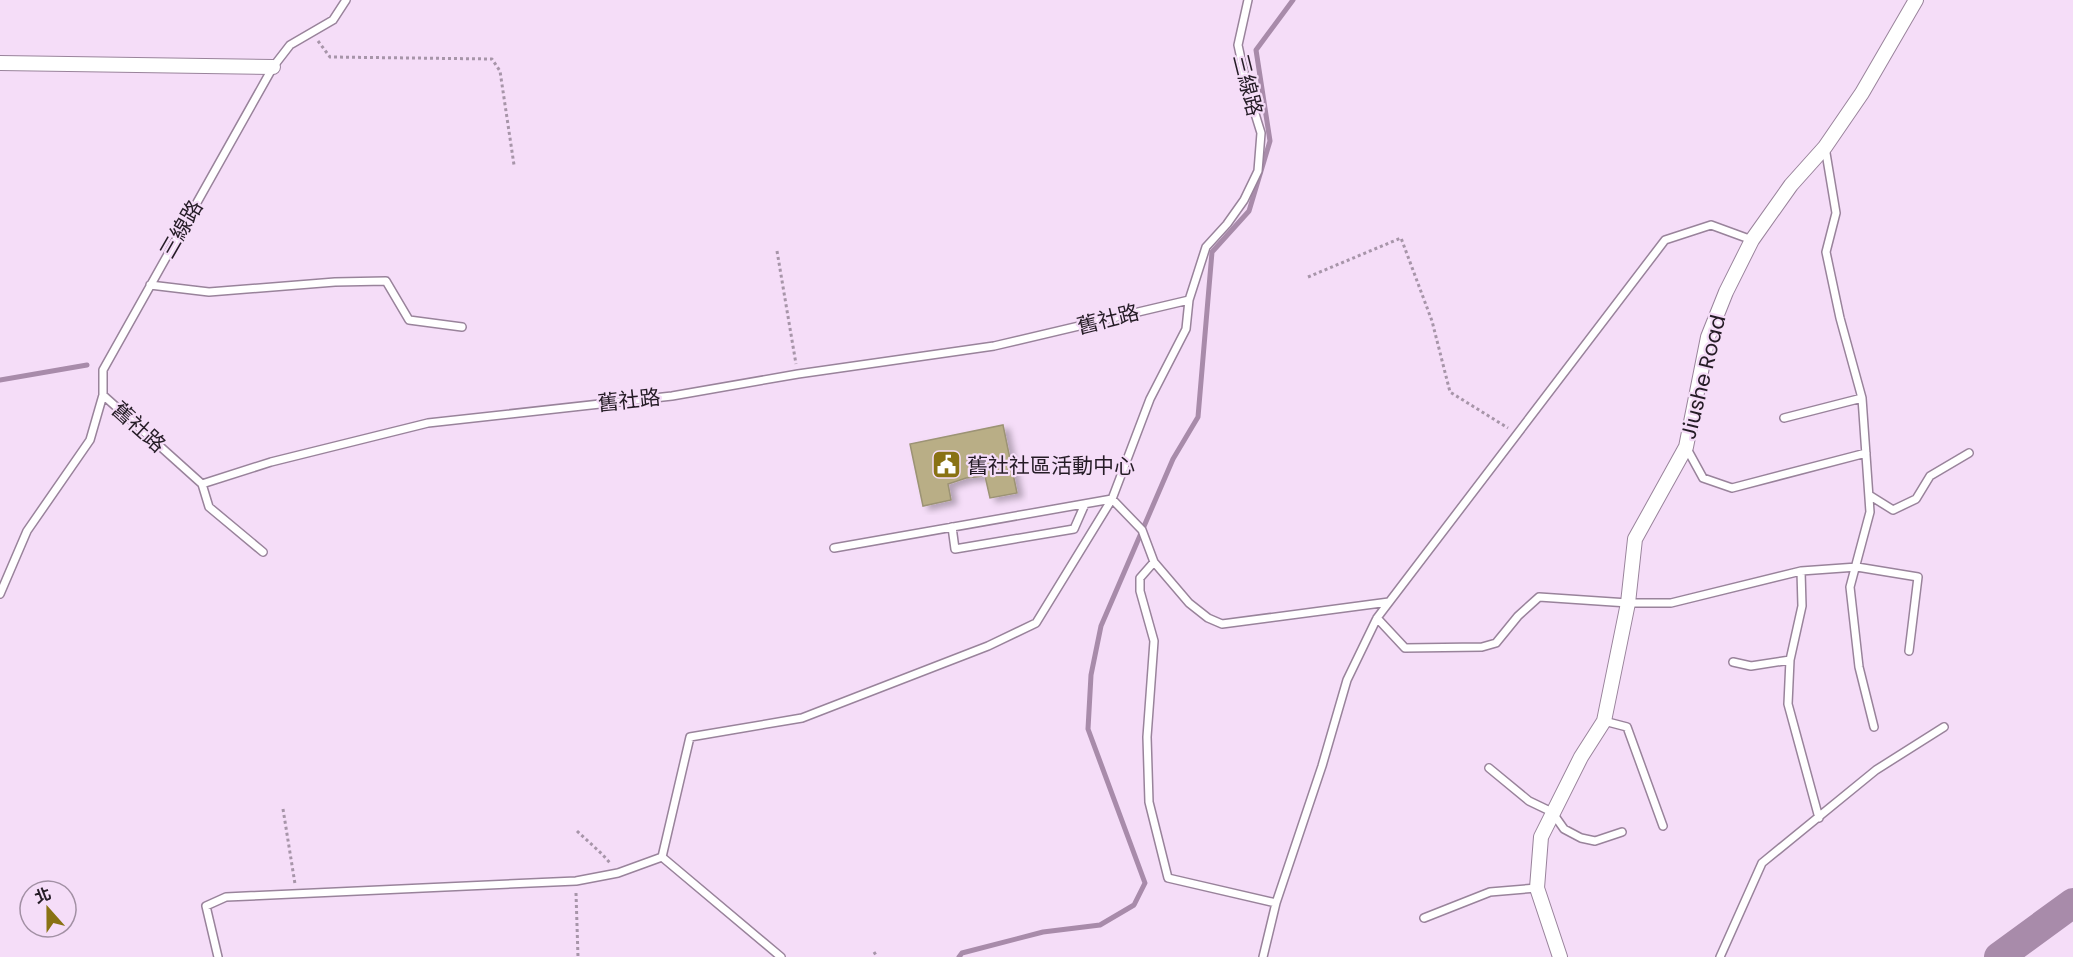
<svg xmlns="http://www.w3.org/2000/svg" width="2073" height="957" viewBox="0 0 2073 957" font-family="Poppins,'Noto Sans TC',sans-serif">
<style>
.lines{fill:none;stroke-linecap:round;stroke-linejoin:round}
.stream{stroke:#a88baa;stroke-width:5}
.river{stroke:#a88baa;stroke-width:30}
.building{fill:#b9ae86;stroke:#9c9375;stroke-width:1.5;filter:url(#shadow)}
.lane-casing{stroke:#99839b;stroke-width:10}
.street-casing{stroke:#99839b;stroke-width:16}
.path{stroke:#a795a9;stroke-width:3;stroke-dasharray:3 3;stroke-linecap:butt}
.lane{stroke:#fff;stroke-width:7}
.street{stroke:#fff;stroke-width:14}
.labels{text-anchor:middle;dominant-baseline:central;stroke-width:4.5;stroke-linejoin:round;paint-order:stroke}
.street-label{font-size:21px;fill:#251c26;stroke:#f5ddf8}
.poi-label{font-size:21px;fill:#251c26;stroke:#f5ddf8;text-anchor:start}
</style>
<defs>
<filter id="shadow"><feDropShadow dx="6" dy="4" stdDeviation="3" flood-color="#0004"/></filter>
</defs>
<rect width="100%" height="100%" fill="#f5ddf8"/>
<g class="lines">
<!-- stream -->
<path class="stream" d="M0 380 87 365
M959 957 962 953 1043 932 1100 925 1134 905 1145 883 1088 729 1091 675 1101 626 1173 459 1198 417 1212 252 1249 211 1270 141 1256 50 1293 0"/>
<!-- river -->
<path class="river" d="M1999 957 2073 903"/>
</g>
<!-- building -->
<path class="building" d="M1003 425 1017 493 990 498 985 476 966 478 948 484 951 500 923 506 910 444Z"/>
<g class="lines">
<defs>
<path id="lane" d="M1825 147 1836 213 1826 252 1840 318 1862 398 1870 512 1850 587 1859 667 1874 727
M150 285 209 292 335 282 386 281 409 320 462 327
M103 395 202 484 271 462 428 423 672 396 798 374 994 346 1189 300
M1784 418 1862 398
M1686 447 1703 478 1732 488 1866 453
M202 484 209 507 263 552
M1869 495 1893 510 1916 499 1930 476 1969 453
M952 527 955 549 1074 529 1085 504
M834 548 1112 499 1142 530 1154 562 1189 603 1208 618 1222 624 1389 602
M1154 562 1140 578V591L1154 641 1147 737 1149 802 1168 878 1276 903
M1801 571 1802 606 1790 660 1788 704 1819 818
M0 594 27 531 90 440 103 395V370L273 67 290 45 333 20 346 0
M1377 618 1405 648 1482 647 1496 643 1518 616 1539 597 1628 603H1671L1801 571 1857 567 1918 577 1909 651
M1733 662 1751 666 1790 660
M1604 721 1627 727 1663 826
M1489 768 1529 801 1552 812 1564 829 1581 838 1595 841 1622 832
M1424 918 1490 892 1537 888
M218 957 206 906 226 897 576 881 618 873 662 857
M781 957 662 857 690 737 802 718 988 646 1036 623 1112 499 1150 399 1186 329 1189 300 1206 247 1227 224 1244 200 1258 171 1261 133 1248 91 1238 45 1248 0
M1263 957 1276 903 1322 766 1347 680 1377 618 1665 240 1711 225 1752 240
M1720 957 1762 863 1876 770 1944 727"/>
<path id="street" d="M0 63 273 67
M1560 957 1537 888 1541 837 1581 757 1604 721 1628 603 1635 539 1686 447 1708 337 1726 292 1752 240 1791 185 1825 147 1862 93 1916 0"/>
</defs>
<!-- lane casing -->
<use href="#lane" class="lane-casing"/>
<!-- street casing -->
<use href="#street" class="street-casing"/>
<!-- path -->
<path class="path" d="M318 41 330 57 492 59 500 71 514 165
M777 251 796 364
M1308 277 1401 238 1432 321 1450 392 1508 428
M283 809 295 884
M577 831 602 854 611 864
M576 893 578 957
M874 952 877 957"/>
<!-- lane -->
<use href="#lane" class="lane"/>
<!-- street -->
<use href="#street" class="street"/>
</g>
<!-- icons -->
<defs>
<symbol id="civic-square" viewBox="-11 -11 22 22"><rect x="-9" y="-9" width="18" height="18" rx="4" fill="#897214" stroke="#f5ddf8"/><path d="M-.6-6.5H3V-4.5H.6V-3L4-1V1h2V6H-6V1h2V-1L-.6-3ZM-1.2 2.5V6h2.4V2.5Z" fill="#fff"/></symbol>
</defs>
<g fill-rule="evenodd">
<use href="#civic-square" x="930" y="448" width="33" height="33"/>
</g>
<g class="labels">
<!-- street labels -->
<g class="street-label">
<text transform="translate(1248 85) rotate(76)">三線路</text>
<text transform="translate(181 229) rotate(-60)">三線路</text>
<text transform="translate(1108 319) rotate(-14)">舊社路</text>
<text transform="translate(1703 377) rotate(-76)">Jiushe Road</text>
<text transform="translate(629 400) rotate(-6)">舊社路</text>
<text transform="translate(139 427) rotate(42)">舊社路</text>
</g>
<!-- poi labels -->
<g class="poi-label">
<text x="967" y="465">舊社社區活動中心</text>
</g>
</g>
<!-- north arrow -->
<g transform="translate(48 909) rotate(339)"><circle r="28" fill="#f5ddf8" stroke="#a290a4" stroke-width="1.5"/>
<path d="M0-4.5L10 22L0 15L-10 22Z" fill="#897214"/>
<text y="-9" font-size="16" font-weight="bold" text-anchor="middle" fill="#251c26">北</text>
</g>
</svg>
